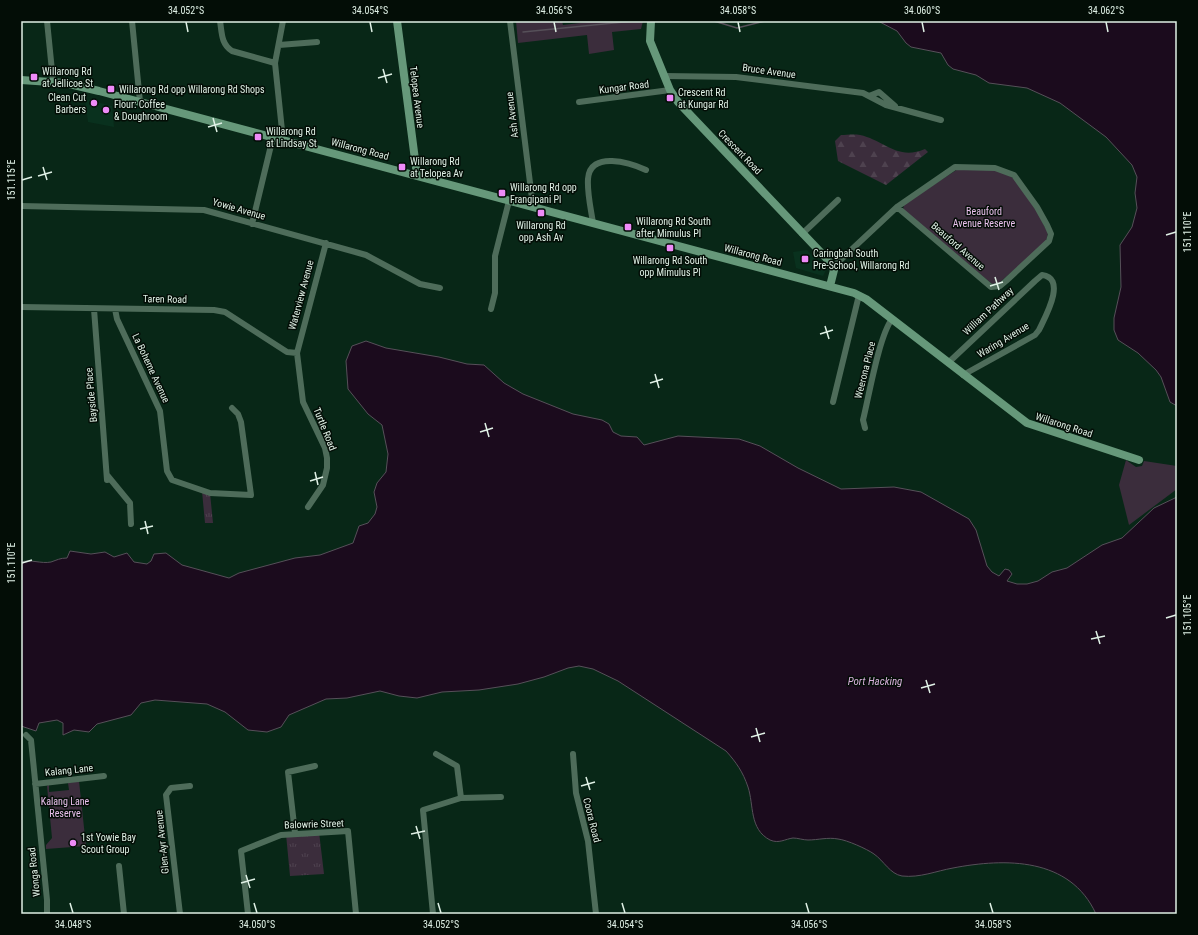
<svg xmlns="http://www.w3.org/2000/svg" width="1198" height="935" viewBox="0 0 1198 935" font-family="'Roboto Condensed',sans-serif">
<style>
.built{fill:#09311e}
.grass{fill:url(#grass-tufts)}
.forest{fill:url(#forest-firs)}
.green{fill:#3b2d3c}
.water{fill:#1b0b1d;stroke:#565059}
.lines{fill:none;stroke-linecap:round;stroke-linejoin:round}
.stream{stroke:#565059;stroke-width:1.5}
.street{stroke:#4e6c5a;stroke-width:6}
.secondary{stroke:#66987a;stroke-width:8}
.ticks{fill:none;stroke:#dff0e5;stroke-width:1.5}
.poi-dot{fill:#ee8bf8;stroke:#030d06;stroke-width:1.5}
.labels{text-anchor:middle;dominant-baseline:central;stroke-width:3;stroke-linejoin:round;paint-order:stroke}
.poi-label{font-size:10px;fill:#dff0e5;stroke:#030d06;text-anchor:start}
.street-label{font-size:10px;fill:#dff0e5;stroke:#030d06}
.park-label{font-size:10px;fill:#e9c0ec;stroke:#030d06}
.water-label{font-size:11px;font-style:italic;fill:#d8b0db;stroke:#030d06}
.neatline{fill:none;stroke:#dff0e5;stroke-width:1.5}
.ticks-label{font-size:10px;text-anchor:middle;fill:#dff0e5}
</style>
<defs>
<pattern id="grass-tufts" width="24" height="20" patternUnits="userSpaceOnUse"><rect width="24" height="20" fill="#3b2d3c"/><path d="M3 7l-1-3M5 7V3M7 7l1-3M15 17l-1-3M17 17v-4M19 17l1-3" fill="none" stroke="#4e424f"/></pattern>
<pattern id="forest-firs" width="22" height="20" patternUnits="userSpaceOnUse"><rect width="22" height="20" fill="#3b2d3c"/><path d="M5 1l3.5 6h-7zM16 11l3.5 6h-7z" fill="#4e424f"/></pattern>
</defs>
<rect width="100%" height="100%" fill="#082717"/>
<!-- built -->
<path class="built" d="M85 99 112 106 114 127 88 122Z
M807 250 826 270 823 276 796 268 793 252Z"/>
<!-- grass -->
<path class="grass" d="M202 491 210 493 213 523H205Z
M319 832 324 874 290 876 286 834Z"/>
<!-- forest -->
<path class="forest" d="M841 135C846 135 854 134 860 135 884 140 897 161 925 149L928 152 886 185 838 161 835 141Z"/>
<!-- green -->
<path class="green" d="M516 21H562L563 25 596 21H643L641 29 612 32 614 50 589 54 587 35 518 43Z
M958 169C969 169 981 169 993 170 1024 173 1035 209 1048 233L1046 242 999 283 992 284 903 210 904 204Z
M1126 460 1136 467 1142 466 1144 461 1177 466V489L1129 525 1119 485Z
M79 781 86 846 46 849V845L52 838 47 786 49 785V792L69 790 68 783Z"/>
<!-- water -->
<path class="water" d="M878 21H1177V406L1170 402 1161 377 1156 370 1138 353 1118 340 1114 330V318L1121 287 1120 245 1132 227 1137 208 1135 193 1137 177 1132 165 1106 137 1060 103 1027 88 989 83 976 75 953 69 948 65 941 53 911 47 906 43 897 31Z
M366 341 386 348 439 357 467 364 484 365 504 383 523 394 573 414 602 420 609 424 613 432 621 436 637 437 644 445 678 436 739 439 760 446 798 468 841 489 894 487 921 492 969 519 976 530 987 566 992 572 999 576 1005 569 1009 570 1012 574 1007 581 1017 584H1027L1038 581 1052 572 1067 568 1102 545 1122 538 1154 508 1177 497V914H1096C1070 857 1005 858 953 868 936 871 920 878 902 876 890 874 884 861 874 854 867 849 847 840 838 839 828 837 818 840 808 840 803 840 798 838 793 838 785 839 779 844 770 840 749 829 754 805 748 787 743 772 736 762 726 751L618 681 593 669 579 666 568 668 544 677 518 684 479 690 442 692 417 698 399 696 380 691 347 698 326 699 289 715 281 727 267 732 248 730 225 712 207 704 155 700 141 703 131 715 97 724 89 732 74 730 63 735V723L57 720 39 723 36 731 21 726V562C31 559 41 564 51 562 57 560 60 558 67 558L70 551 91 554 105 552 114 557 127 553 134 562 147 564 151 561 154 554 166 553 182 565 229 578 239 573 295 558 320 555 353 543 359 526 368 523 375 514 377 507 374 492 377 483 386 472 388 454 382 425 368 414 348 389 346 361 352 346Z"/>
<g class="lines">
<!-- stream -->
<path class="stream" d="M714 21 737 28 765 21
M523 32 634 21"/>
<!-- street -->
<path class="street" d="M47 21 53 81
M132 21 140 102
M220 21C222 33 221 44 232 51L275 63
M510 21 533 207
M279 45 317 42
M664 76 736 77 863 93 886 105 941 120
M869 96 879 92 895 106
M579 102 670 90
M283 140 275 63 283 21
M21 206 204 210 366 255 420 284 440 288
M593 223C591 209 587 193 588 179 590 150 631 163 646 170
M252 224 273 137
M802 234 838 200
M833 267 897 207 955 167 995 168 1014 175 1037 207 1047 225 1051 234 1049 241 1006 281 1000 286 991 287 897 207
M21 307 214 310 225 312 287 352 297 353
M94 309 107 480
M115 309 117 319 160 411 167 471 172 480 210 493 251 495 241 422 238 414 232 408
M491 309 495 293V256L509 201
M948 363 1035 281 1042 275C1068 278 1044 319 1039 330L1035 335 963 375
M833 402 859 295
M865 428 863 420C869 396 879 336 892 319
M107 475 130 503 131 524
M308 507 323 485 327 468V458L325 448 303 402 297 353 326 243
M26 735 31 740 47 900V914
M573 754 576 793 588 841 596 914
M35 784 104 776
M461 798 501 797
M295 833 288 772 315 766
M119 866 124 914
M180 914 166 795 171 788 190 786
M248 914 241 851 281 835 348 831 356 914
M433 914 423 810 461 798 457 766 436 754"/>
<!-- secondary -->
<path class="secondary" d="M397 21 417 175
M651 21 650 41 670 90 678 102 828 260 834 270 830 286
M21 80 65 83 99 91 854 293 866 299 1027 423 1139 460"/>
</g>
<!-- ticks -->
<path class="ticks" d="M186 22 188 32M370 22 372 32M554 22 556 32M738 22 740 32M922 22 924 32M1106 22 1108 32M383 69 387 83M378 78 392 74M213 118 217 132M208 127 222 123M43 167 47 180M38 176 52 172M22 180 32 177M1166 235 1176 232M995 277 999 290M990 286 1003 282M825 326 829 339M820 334 833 330M655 374 659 388M650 383 663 379M485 423 489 437M480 432 493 428M315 472 318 485M310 481 323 477M145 521 148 534M140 529 153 526M22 563 32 560M1166 618 1176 615M1096 631 1100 644M1091 639 1105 636M926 680 930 693M921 688 935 684M756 728 760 742M751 737 765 733M586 777 590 790M581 786 595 782M416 826 420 839M411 834 425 831M246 875 250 888M241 883 255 879M70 903 73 913M254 903 257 913M438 903 441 913M622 903 625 913M806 903 809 913M990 903 993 913"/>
<!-- markers -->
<g class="poi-dot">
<rect x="30" y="73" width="8" height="8" rx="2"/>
<rect x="107" y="85" width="8" height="8" rx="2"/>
<rect x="666" y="94" width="8" height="8" rx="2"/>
<circle cx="94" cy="103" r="4"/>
<circle cx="106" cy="110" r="4"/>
<rect x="254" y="133" width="8" height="8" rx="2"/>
<rect x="398" y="163" width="8" height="8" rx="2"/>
<rect x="498" y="189" width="8" height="8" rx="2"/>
<rect x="537" y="209" width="8" height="8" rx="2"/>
<rect x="624" y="223" width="8" height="8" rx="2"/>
<rect x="666" y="244" width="8" height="8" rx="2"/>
<rect x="801" y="255" width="8" height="8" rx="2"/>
<circle cx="73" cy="843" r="4"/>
</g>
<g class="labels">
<!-- poi labels -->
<g class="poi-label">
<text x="42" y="71">Willarong Rd<tspan x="42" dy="12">at Jellicoe St</tspan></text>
<text x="119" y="89">Willarong Rd opp Willarong Rd Shops</text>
<text x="678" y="92">Crescent Rd<tspan x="678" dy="12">at Kungar Rd</tspan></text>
<text x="86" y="97" text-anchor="end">Clean Cut<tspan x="86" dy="12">Barbers</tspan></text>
<text x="114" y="104">Flour: Coffee<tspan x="114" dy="12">&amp; Doughroom</tspan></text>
<text x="266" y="131">Willarong Rd<tspan x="266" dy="12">at Lindsay St</tspan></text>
<text x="410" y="161">Willarong Rd<tspan x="410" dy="12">at Telopea Av</tspan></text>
<text x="510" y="187">Willarong Rd opp<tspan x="510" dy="12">Frangipani Pl</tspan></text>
<text x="636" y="221">Willarong Rd South<tspan x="636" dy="12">after Mimulus Pl</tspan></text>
<text x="541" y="225" text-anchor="middle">Willarong Rd<tspan x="541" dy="12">opp Ash Av</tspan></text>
<text x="813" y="253">Caringbah South<tspan x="813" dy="12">Pre-School, Willarong Rd</tspan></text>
<text x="670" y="260" text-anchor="middle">Willarong Rd South<tspan x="670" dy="12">opp Mimulus Pl</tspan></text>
<text x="81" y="837">1st Yowie Bay<tspan x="81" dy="12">Scout Group</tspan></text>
</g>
<!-- street labels -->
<g class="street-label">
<text transform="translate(769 71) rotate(8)">Bruce Avenue</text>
<text transform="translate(624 87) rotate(-7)">Kungar Road</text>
<text transform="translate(417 97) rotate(83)">Telopea Avenue</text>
<text transform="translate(512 115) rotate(-97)">Ash Avenue</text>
<text transform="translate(360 149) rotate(15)">Willarong Road</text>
<text transform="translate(740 152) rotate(46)">Crescent Road</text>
<text transform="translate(239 209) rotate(16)">Yowie Avenue</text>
<text transform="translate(958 246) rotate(41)">Beauford Avenue</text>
<text transform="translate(753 255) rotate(15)">Willarong Road</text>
<text transform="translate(301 295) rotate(-75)">Waterview Avenue</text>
<text transform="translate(165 299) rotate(1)">Taren Road</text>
<text transform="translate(988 311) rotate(-43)">William Pathway</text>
<text transform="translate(1003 340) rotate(-31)">Waring Avenue</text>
<text transform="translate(151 368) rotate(65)">La Boheme Avenue</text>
<text transform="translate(865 370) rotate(-76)">Weerona Place</text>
<text transform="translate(91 395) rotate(-95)">Bayside Place</text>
<text transform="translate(1064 425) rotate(18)">Willarong Road</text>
<text transform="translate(325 429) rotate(68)">Turtle Road</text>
<text transform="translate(69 770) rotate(-6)">Kalang Lane</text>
<text transform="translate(592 820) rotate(76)">Coora Road</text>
<text transform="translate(314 824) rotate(-2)">Balowrie Street</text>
<text transform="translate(162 842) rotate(-96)">Glen-Ayr Avenue</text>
<text transform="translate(34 872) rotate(-96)">Wonga Road</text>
</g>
<!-- park labels -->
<g class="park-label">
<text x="984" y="211">Beauford<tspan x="984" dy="12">Avenue Reserve</tspan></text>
<text x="65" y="801">Kalang Lane<tspan x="65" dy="12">Reserve</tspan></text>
</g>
<!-- water labels -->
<g class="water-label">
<text x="875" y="681">Port Hacking</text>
</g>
</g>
<!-- border -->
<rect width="1198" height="935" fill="none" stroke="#030d06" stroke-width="44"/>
<rect x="22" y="22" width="1154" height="891" class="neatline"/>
<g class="ticks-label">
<text x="186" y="14">34.052°S</text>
<text x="370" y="14">34.054°S</text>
<text x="554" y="14">34.056°S</text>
<text x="738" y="14">34.058°S</text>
<text x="922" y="14">34.060°S</text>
<text x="1106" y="14">34.062°S</text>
<text transform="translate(11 180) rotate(-90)" y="4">151.115°E</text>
<text transform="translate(1187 232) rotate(-90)" y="4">151.110°E</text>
<text transform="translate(11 563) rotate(-90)" y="4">151.110°E</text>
<text transform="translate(1187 615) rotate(-90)" y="4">151.105°E</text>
<text x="73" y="928">34.048°S</text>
<text x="257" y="928">34.050°S</text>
<text x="441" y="928">34.052°S</text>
<text x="625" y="928">34.054°S</text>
<text x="809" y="928">34.056°S</text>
<text x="993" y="928">34.058°S</text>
</g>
</svg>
